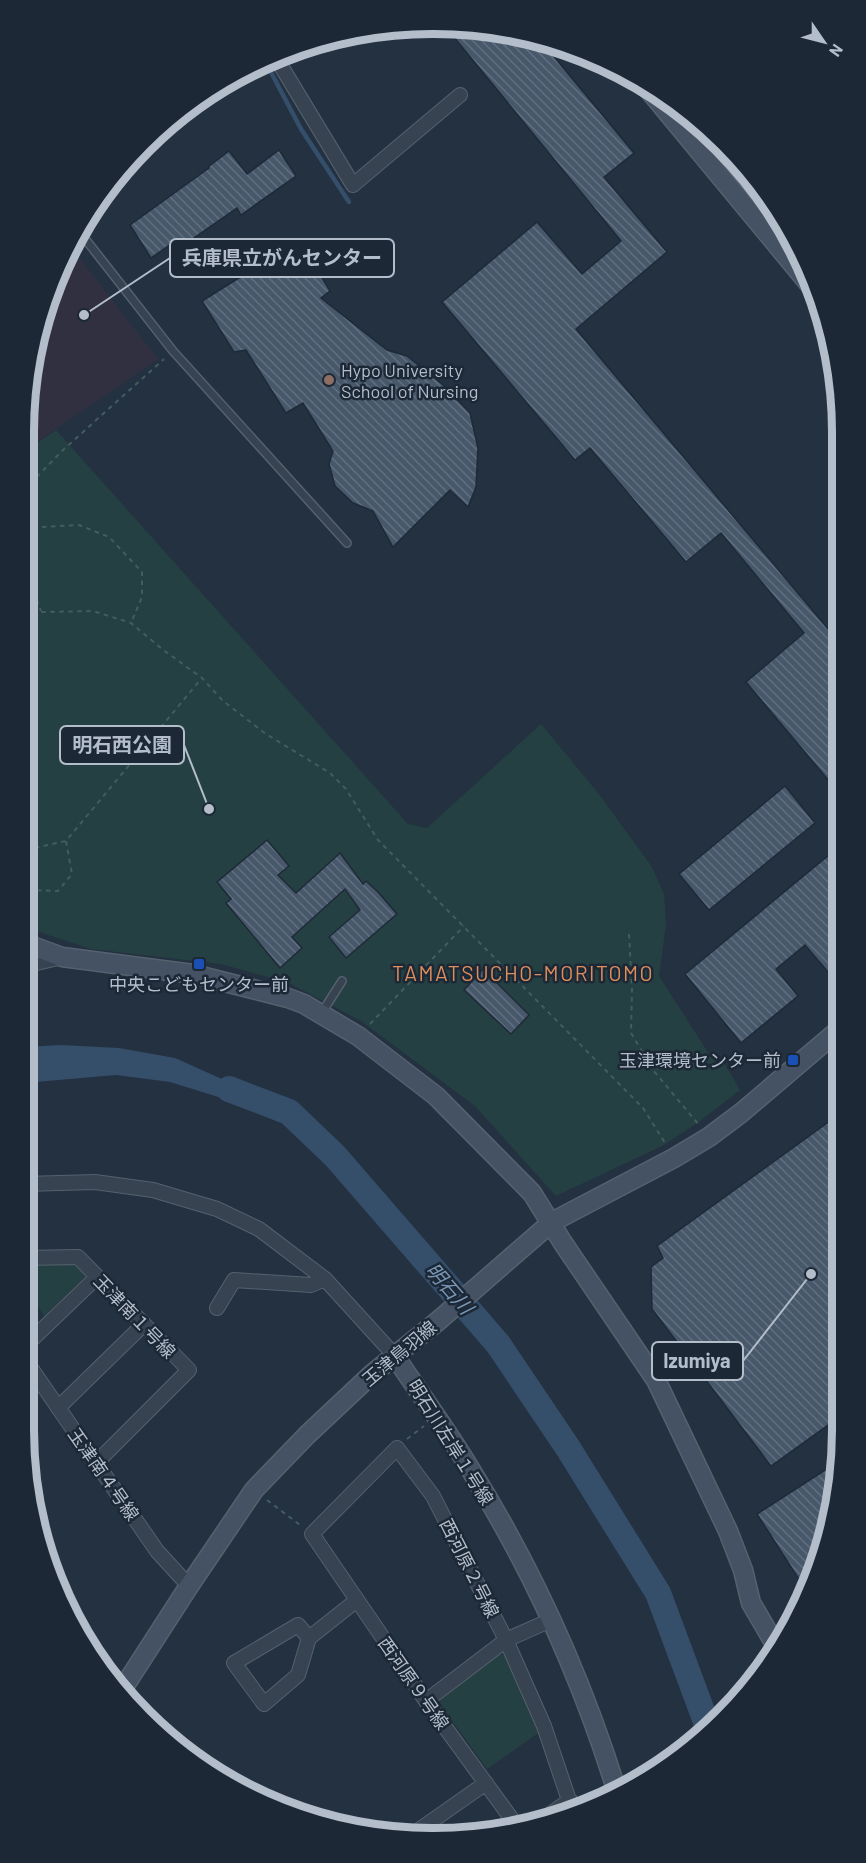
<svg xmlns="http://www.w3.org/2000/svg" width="866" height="1863" viewBox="0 0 866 1863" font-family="Barlow,'Noto Sans JP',sans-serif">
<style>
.medical{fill:#313041}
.green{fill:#254042}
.water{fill:#354e69}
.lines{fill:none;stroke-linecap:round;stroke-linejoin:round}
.stream{stroke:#354e69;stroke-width:4.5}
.river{stroke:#354e69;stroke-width:26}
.building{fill:url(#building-back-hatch);stroke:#1e2a38;stroke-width:1.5}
.lane-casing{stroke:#55616e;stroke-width:10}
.street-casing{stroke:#55616e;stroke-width:16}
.secondary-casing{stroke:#55616e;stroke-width:21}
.path{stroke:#435d5f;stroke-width:2;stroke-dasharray:4.5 4.5;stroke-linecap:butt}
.lane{stroke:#374351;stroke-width:7}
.street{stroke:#374351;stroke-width:14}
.secondary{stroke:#455264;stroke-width:18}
.education-dot{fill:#8d6e63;stroke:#1c2836;stroke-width:2}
.transit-dot{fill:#1a4fb4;stroke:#1c2836;stroke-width:2}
.labels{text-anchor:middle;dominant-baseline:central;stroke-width:5;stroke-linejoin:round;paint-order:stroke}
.poi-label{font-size:18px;fill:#b4becb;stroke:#1c2836;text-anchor:start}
.street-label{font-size:18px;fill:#b4becb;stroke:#1c2836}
.water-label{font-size:20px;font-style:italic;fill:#7996b5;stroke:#1c2836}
.quarter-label{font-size:21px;letter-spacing:1.5px;fill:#de8e5c;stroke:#1c2836}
.rim{fill:none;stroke:#b4becb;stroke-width:8}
.leader{fill:none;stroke:#b4becb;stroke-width:2}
.callout-dot{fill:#b4becb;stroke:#1c2836;stroke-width:2}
.callout{fill:#1c2836;stroke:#b4becb;stroke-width:2}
.callout-label{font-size:20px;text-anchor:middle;font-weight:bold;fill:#b4becb}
</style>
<defs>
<pattern id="building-back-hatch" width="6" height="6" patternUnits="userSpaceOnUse" patternTransform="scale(1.5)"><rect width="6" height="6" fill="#48586b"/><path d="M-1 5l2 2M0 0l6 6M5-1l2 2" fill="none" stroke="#606e7f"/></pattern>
</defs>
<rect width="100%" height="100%" fill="#233141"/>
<!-- medical -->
<path class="medical" d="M71 247 158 359 24 451 32 354 55 277Z"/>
<!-- green -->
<path class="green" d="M56 430 408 824 427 828 541 724 599 794 652 867 664 894 666 924 659 976 713 1060 723 1061 740 1090 699 1122 662 1146 556 1196 475 1106 361 1021 289 983 221 964 91 949 24 927V452Z
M24 1262 80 1263 87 1275 44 1316 24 1284Z
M498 1654 505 1655 540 1732 487 1769 440 1704 441 1698Z"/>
<!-- water -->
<path class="water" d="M61 1045 119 1048 175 1058 273 1102 228 1100 170 1082 116 1075 24 1083V1047Z"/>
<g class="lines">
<!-- stream -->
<path class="stream" d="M265 61 301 129 349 202"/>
<!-- river -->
<path class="river" d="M229 1089 289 1112 335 1156 498 1344 568 1448 658 1593 708 1727"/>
</g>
<!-- building -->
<path class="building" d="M444 25 512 32 541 41 634 153 604 177 667 252 576 329 839 642 840 794 746 682 804 633 721 533 686 562 590 448 575 460 442 302 537 222 582 274 621 241Z
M279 150 296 176 241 215 237 208 178 249 174 242 151 258 130 225 209 168 208 167 229 151 247 174Z
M734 160 751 177 742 185 727 166Z
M300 240 330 291 321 298 387 350 407 356 442 384 470 413 478 448 476 487 468 507 450 490 393 547 373 511 353 503 335 486 329 464 333 451 303 403 286 413 246 350 234 352 202 301Z
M785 786 815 823 709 910 679 874Z
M267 840 289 866 278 875 296 893 340 853 363 884 366 881 378 892 397 914 346 958 329 937 360 910 345 889 292 937 302 948 280 968 226 903 231 899 217 882Z
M835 850 840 856V962L828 972 805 945 776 969 798 996 741 1043 685 974Z
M483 969 529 1015 511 1034 464 990Z
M841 1113 842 1415 771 1466 652 1309 651 1267 663 1258 657 1246Z
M839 1461 834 1510 816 1571 800 1581 757 1514Z"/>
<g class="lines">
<defs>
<path id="lane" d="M79 231 173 351 347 543
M321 1014 342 981"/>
<path id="street" d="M275 56 353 185 460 95
M24 966 62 957
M24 1184 95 1182 153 1190 217 1209 259 1229 325 1279 395 1356
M24 1258 78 1257 189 1370 96 1463
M217 1308 234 1280 311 1285 325 1279
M24 1347 97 1277
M24 1358 157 1551 189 1586
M58 1408 143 1325
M309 1638 298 1625 234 1663 264 1704 298 1675 309 1638 357 1600
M426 1701 506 1640 551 1620
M542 1820 570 1800
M519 1829 426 1701 312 1534 397 1448 433 1496 506 1640 544 1726 572 1809
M409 1837 486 1783"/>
<path id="secondary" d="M648 89 815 291
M24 943 62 957 193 974 288 998 304 1004 358 1036 436 1096 532 1193 563 1243 656 1380 728 1531 743 1570 751 1603 775 1644
M395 1356C421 1396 451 1435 475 1477 535 1575 583 1682 617 1792
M120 1693 189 1586 254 1490 307 1435 372 1374 438 1321 552 1222 674 1158 709 1137 741 1113 841 1028"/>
</defs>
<!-- lane casing -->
<use href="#lane" class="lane-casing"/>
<!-- street casing -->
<use href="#street" class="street-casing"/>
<!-- secondary casing -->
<use href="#secondary" class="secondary-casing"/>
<!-- path -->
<path class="path" d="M24 490 63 450 164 359
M24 528 79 525 109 537 142 572V597L131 623
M24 566 41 611
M24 617 41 612 93 611 131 623 162 649 202 678 223 701 266 734 330 773 346 789 378 840 643 1108 665 1143
M26 850 66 841 201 679
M28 890 58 891 72 874 66 841
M24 895 28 890 26 850 24 847
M629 934 632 988 631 1033 653 1070 699 1125
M370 1024 464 926
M407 1439 424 1426
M267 1500 300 1525"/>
<!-- lane -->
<use href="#lane" class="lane"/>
<!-- street -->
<use href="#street" class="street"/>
<!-- secondary -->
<use href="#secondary" class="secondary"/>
</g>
<!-- markers -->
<circle class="education-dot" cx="329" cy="380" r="6"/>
<g class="transit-dot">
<rect x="193" y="958" width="12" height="12" rx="3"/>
<rect x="787" y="1054" width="12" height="12" rx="3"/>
</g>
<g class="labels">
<!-- poi labels -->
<g class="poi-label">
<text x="341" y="370">Hypo University<tspan x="341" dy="21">School of Nursing</tspan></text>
<text x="199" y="984" text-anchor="middle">中央こどもセンター前</text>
<text x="781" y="1060" text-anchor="end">玉津環境センター前</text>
</g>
<!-- street labels -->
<g class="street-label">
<text transform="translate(135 1316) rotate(46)">玉津南１号線</text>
<text transform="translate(399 1353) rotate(-40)">玉津鳥羽線</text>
<text transform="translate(451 1442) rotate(58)">明石川左岸１号線</text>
<text transform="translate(104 1474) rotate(55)">玉津南４号線</text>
<text transform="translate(470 1568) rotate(63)">西河原２号線</text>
<text transform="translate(414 1683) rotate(55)">西河原９号線</text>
</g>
<!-- water labels -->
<g class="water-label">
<text transform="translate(450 1288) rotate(49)">明石川</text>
</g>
<!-- quarter labels -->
<g class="quarter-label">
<text x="523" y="972">TAMATSUCHO-MORITOMO</text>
</g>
</g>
<!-- crop -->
<path d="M0 0H866V1863H0ZM432 34H434A398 398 0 0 1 832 432V1430A398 398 0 0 1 434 1828H432A398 398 0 0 1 34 1430V432A398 398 0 0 1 432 34Z" fill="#1c2836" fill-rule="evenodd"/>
<path class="rim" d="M432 34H434A398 398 0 0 1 832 432V1430A398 398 0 0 1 434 1828H432A398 398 0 0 1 34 1430V432A398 398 0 0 1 432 34Z"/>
<!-- callouts -->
<path class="leader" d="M84 315L170 258M209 809L184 745M811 1274L743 1361"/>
<g class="callout-dot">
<circle cx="84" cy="315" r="6"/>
<circle cx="209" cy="809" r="6"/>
<circle cx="811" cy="1274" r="6"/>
</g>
<g class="callout">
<rect x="170" y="239" width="224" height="38" rx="6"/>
<rect x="60" y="726" width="124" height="38" rx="6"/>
<rect x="652" y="1342" width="91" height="38" rx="6"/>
</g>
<g class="callout-label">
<text x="282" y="265">兵庫県立がんセンター</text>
<text x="122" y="752">明石西公園</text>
<text x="697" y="1368">Izumiya</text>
</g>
<!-- north arrow -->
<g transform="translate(824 42) rotate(125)" stroke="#1c2836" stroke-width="4.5" paint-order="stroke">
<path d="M0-4.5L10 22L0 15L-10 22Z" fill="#b4becb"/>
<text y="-9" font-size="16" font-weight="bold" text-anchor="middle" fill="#b4becb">N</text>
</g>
</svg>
